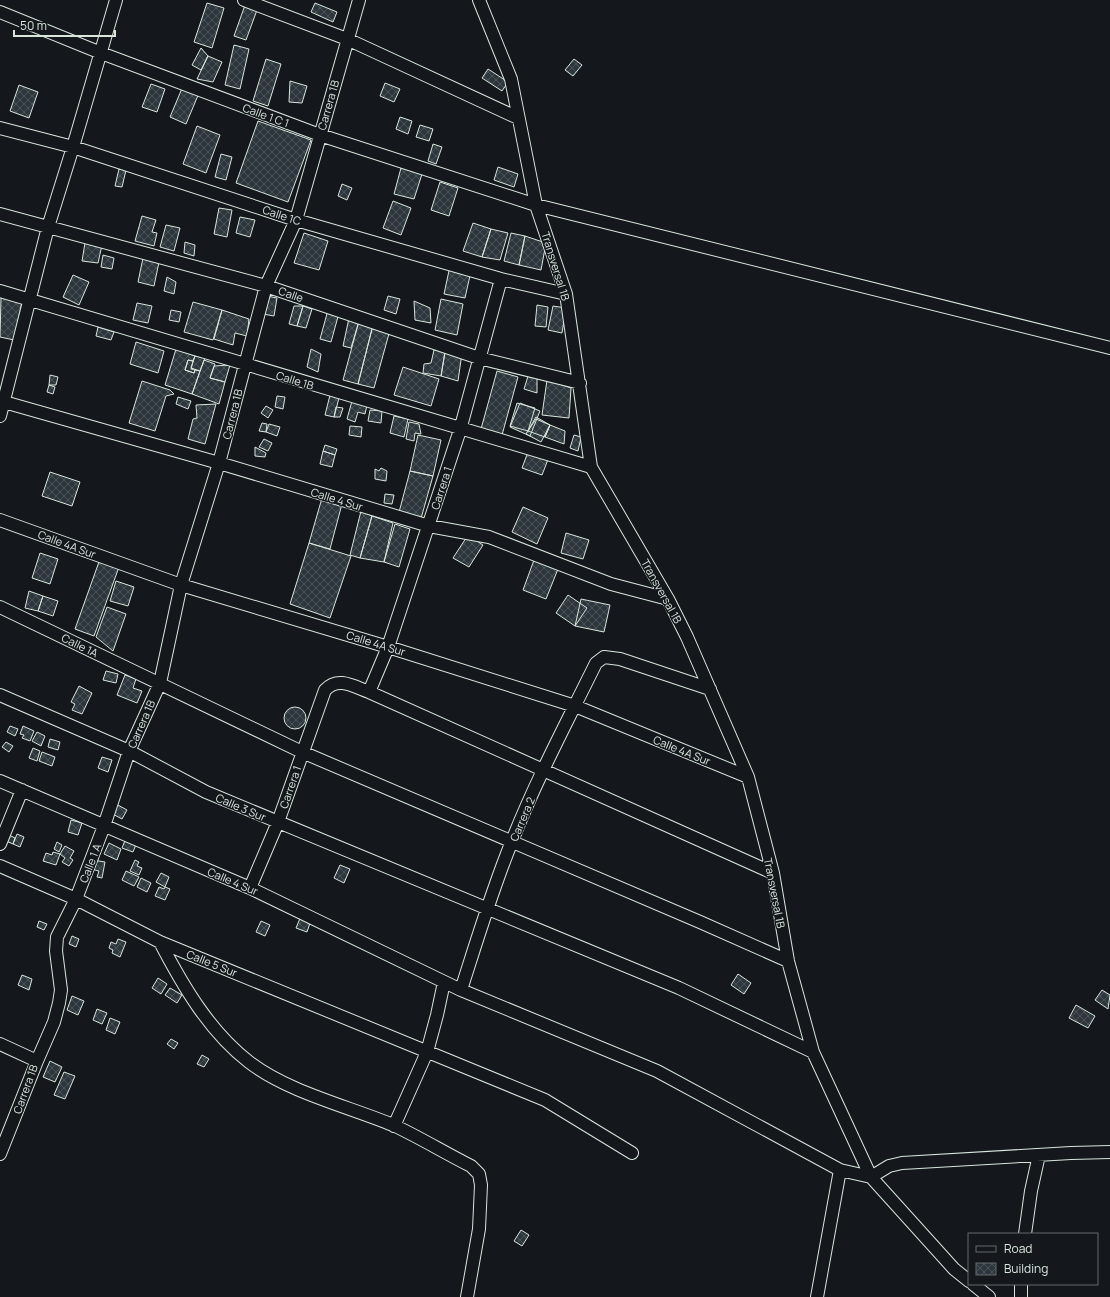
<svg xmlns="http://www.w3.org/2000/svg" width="1110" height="1297" viewBox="0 0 1110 1297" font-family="Manrope,sans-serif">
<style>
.building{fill:url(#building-cross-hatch);stroke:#d8e6dc}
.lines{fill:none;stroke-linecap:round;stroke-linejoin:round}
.street-casing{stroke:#d8e6dc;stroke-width:14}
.street{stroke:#14181c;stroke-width:12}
.labels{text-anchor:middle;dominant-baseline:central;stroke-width:3;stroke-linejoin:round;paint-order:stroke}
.street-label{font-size:11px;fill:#d8e6dc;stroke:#14181c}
</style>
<defs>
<pattern id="building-cross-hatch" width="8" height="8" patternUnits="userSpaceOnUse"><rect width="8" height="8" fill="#2c363c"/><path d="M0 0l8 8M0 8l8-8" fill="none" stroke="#4a5358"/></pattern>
</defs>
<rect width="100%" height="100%" fill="#14181c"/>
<!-- building -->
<path class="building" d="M207 3 224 8 212 48 194 42Z
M315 3 337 12 333 22 311 12Z
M245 5 257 10 246 40 234 36Z
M234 45 249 49 240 89 225 85Z
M201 48 208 56 201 70 192 65Z
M208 56 222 62 213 82 197 79Z
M266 59 281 64 268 106 253 101Z
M574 59 582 65 573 76 565 70Z
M488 69 508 82 502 91 482 78Z
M290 81 307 86 302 103 289 102Z
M385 83 400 89 394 102 380 96Z
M151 84 165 89 157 112 142 107Z
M19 85 38 92 29 118 10 111Z
M183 86 199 93 186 124 170 117Z
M400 117 412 121 408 134 396 129Z
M258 121 311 140 288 202 236 183Z
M420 125 433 129 429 141 416 137Z
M197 126 220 135 206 173 183 164Z
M433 144 442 147 436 164 428 161Z
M221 154 232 157 226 180 215 177Z
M498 167 518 174 514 187 494 180Z
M401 168 422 174 414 199 394 194Z
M119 169 126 170 122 187 115 186Z
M440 182 458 188 449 216 431 210Z
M342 184 352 188 347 200 338 196Z
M393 201 411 208 401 235 383 228Z
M219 208 232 210 227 237 214 234Z
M142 216 156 220 152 232 157 233 154 246 135 241Z
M240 217 255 220 250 237 236 233Z
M473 223 491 229 482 257 463 251Z
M166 225 180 228 174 251 160 247Z
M491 229 508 233 500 260 482 257Z
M304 233 328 241 319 270 294 263Z
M511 233 525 236 519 265 504 261Z
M525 236 546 243 541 270 519 265Z
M185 242 195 245 194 256 184 253Z
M85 243 102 245 98 263 82 261Z
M103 255 114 258 112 269 101 267Z
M143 258 159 262 154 286 138 282Z
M450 266 471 271 465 298 444 294Z
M73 275 89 282 79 305 63 297Z
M167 277 176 282 174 294 164 291Z
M267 296 277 298 274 316 263 314Z
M388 296 400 299 396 314 384 310Z
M1 298 22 302 14 340 0 337Z
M441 299 463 304 457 335 435 330Z
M414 301 430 308 431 323 415 320Z
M193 302 222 310 213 340 184 332Z
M137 303 152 306 148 323 133 320Z
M537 305 548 307 546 327 535 326Z
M294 306H303L297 326 289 324Z
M303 306 312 309 306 328 297 326Z
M553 306 566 308 562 333 548 330Z
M171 310 181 312 179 322 169 320Z
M222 310 249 319 247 336 235 333 233 345 214 339Z
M328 310 339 313 331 342 320 339Z
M349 318 359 321 351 348 343 346Z
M359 321 373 325 358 384 343 380Z
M373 325 390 330 374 388 358 384Z
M98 327 114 332 111 340 96 336Z
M136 342 164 351 158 373 130 364Z
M176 349 195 356 193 361 188 360 185 370 194 373 195 370 200 371 192 394 165 385Z
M311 349 321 354 318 372 307 367Z
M434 350 445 352 441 376 423 373 424 364 431 363Z
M445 352 462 353 458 381 441 376Z
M195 356 205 358 200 371 191 368Z
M188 360 193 361 191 369 195 370 194 373 185 370Z
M204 360 215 364 210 378 225 382 219 404 192 394Z
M230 365 225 382 210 378 214 366Z
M403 367 439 379 431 406 394 395Z
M497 371 518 377 502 435 481 429Z
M529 373 537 375V393L524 389Z
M50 375 58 377 56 385H49Z
M547 380 571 388 569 418 542 415Z
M142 381 170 390 174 394 166 396 155 431 129 423Z
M49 385 55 387 53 394 47 392Z
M330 395 339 398 334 417 325 415Z
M277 396 285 397 283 409 275 407Z
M178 397 191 401 188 409 176 404Z
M352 401 367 405 365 414 358 412 355 422 347 419Z
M517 403 535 408 528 431 510 426Z
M520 403 540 411 530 436 510 427Z
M216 404 205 444 188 439 193 419 197 418 196 405Z
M266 406 273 410 268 418 261 413Z
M336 407 343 408 340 417H334Z
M370 410 382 411 381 423 368 421Z
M394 416 408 419 404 437 390 433Z
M536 417 550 425 541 442 526 434Z
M536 419 550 425 545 437 528 431Z
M409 422 419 424 421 434 415 433 414 441 406 439Z
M262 423 267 424 266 432 259 431Z
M269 424 280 427 277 436 266 432Z
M550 425 565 431 564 444 545 437Z
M350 426 362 427 361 437 349 435Z
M418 435 441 440 433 476 410 471Z
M574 435 581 437 578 451 570 448Z
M264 439 272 443 268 451 259 447Z
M325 445 337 449 335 455 323 451Z
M255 447 266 453 265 457 255 456Z
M323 451 335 455 332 467 320 464Z
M528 452 549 457 542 475 522 468Z
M381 468 387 471 386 481 375 479V469L379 471Z
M410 471 433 476 420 522 398 516Z
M50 472 80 482 72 506 42 496Z
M385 494 394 495 392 504 384 503Z
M322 498 342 504 330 549 309 543Z
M523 507 548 518 537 544 512 532Z
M361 511 372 516 360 558 350 555Z
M372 516 393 523 384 562 360 558Z
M395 524 410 529 399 567 384 562Z
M566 533 589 540 583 559 561 553Z
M468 535 483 545 469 567 453 558Z
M309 543 351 556 330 618 290 604Z
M40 553 58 559 50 584 32 578Z
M100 559 119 567 94 636 75 629Z
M534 560 558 569 546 599 523 590Z
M116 581 134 587 128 606 110 601Z
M29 591 43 596 38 611 25 608Z
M568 595 587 608 575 626 556 613Z
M43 596 58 601 53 616 38 611Z
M581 599 610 605 604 632 575 626Z
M107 607 126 614 113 651 96 637Z
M106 671 118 674 116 683 103 680Z
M125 675 136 679 133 688 142 691 137 703 117 695Z
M79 686 92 693 82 714 72 710 75 704 71 702Z
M284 718a11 11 0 1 1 22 0a11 11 0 1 1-22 0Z
M10 726 18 729 15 736 7 732Z
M23 726 34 731 30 741 22 738 24 735 20 734Z
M37 732 45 736 41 746 32 741Z
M50 739 60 742 58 750 48 747Z
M6 742 13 746 9 752 2 747Z
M33 748 40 751 37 761 29 758Z
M42 752 55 757 52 766 39 761Z
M102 757 112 760 108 772 98 768Z
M116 804 127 810 122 819 111 813Z
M71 820 82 823 78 835 68 832Z
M17 834 24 837 20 847 13 844Z
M9 835 15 838 13 844 6 841Z
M126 838 137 842 133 852 122 848Z
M57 842 62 845 59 852 54 849Z
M109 843 121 849 117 860 104 854Z
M65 846 74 851 70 858 73 860 69 866 62 862 65 858 60 854Z
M53 852 60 854 56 865 43 861 46 853 52 855Z
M93 860 105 862 102 878 97 877 99 871 91 869Z
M135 860 139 862 137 866 142 868 139 875 130 871Z
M340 865 350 869 344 883 334 878Z
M126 871 139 877 134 886 122 880Z
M161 873 169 877 165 887 156 882Z
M141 878 151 883 147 892 137 887Z
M159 887 164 889 165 887 170 889 165 900 155 896Z
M301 916 311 920 307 932 296 928Z
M39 921 47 924 44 930 37 927Z
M261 921 270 925 265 936 256 932Z
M72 936 79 939 76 947 69 944Z
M118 939 126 942 120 957 112 953 113 950 109 948 111 942 116 944Z
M738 974 751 983 744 994 731 985Z
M22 975 32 979 29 990 18 985Z
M158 978 167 984 161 994 152 988Z
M170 988 182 995 177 1003 165 995Z
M1102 990 1110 995 1108 1009 1095 1000Z
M72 996 84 1001 78 1015 67 1010Z
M1076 1005 1095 1016 1088 1028 1069 1018Z
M97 1009 107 1013 102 1024 93 1020Z
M110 1018 120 1022 115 1034 106 1030Z
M171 1039 178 1043 174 1049 167 1044Z
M202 1055 209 1059 204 1067 197 1064Z
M50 1061 62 1067 55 1082 43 1077Z
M64 1072 75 1076 65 1099 54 1095Z
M521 1230 529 1235 522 1246 514 1241Z"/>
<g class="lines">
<defs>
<path id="street" d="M244 0 347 39 518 118
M479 0 511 79 536 205 566 294 591 467 668 599 687 637 748 777 773 873 788 961 813 1052 871 1177
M0 12 101 53 320 135 536 205 1110 348
M0 128 73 147 296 220 501 279 566 294
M0 214 266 286 479 358 580 383
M0 291 591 467
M4 402 219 463 429 526 489 537 611 584 668 599
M0 416 48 227 73 147 116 0
M0 520 181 585 388 647 575 706 748 777
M0 607 302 752 700 922 788 961
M369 692 388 647 460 430 501 279
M0 695 129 751 206 792 679 988 813 1052
M0 781 250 888 461 990 657 1071 840 1170 871 1177 954 1269 969 1281
M0 844 22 790
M0 866 76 899 160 942 545 1100 632 1153
M250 888 278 822 325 690C338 676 353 686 369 692L773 873
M160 942C183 986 209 1031 249 1062 288 1092 347 1106 393 1125 419 1137 445 1153 471 1166L479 1174 481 1185 479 1229 467 1297
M461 990C477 940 492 890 512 841 536 780 567 722 596 663L604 657 620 659 710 689
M0 1044 37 1061 0 1154
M37 1061 54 1022 59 1003 61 990 56 951 57 937 76 899 104 826 129 751 160 683 181 585 219 463 266 286 296 220 359 0
M394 1126 427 1052 437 1015 444 982
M871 1177 889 1166 902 1163 1071 1153 1110 1152
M1025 1234 1031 1191 1039 1155
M973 1284 989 1297
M817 1297 840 1170
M1021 1297V1284"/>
</defs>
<!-- street casing -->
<use href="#street" class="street-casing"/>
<!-- street -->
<use href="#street" class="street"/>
</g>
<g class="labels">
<!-- street labels -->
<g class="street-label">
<text transform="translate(328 105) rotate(-74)">Carrera 1B</text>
<text transform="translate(266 115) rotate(20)">Calle 1 C 1</text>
<text transform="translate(282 215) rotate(18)">Calle 1C</text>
<text transform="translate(556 266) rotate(73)">Transversal 1B</text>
<text transform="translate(291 294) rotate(19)">Calle</text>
<text transform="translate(295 380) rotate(17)">Calle 1B</text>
<text transform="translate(232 414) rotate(-76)">Carrera 1B</text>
<text transform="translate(441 488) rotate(-72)">Carrera 1</text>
<text transform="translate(337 499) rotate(17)">Calle 4 Sur</text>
<text transform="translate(67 544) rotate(20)">Calle 4A Sur</text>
<text transform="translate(662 591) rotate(61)">Transversal 1B</text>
<text transform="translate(376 643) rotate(17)">Calle 4A Sur</text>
<text transform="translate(80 645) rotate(26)">Calle 1A</text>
<text transform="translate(141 724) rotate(-66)">Carrera 1B</text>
<text transform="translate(682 750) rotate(22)">Calle 4A Sur</text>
<text transform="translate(290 787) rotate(-71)">Carrera 1</text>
<text transform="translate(241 807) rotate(23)">Calle 3 Sur</text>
<text transform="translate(522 819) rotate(-67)">Carrera 2</text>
<text transform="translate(90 863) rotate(-69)">Calle 1 A</text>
<text transform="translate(233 881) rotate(23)">Calle 4 Sur</text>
<text transform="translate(775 893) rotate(79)">Transversal 1B</text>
<text transform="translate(212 963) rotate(22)">Calle 5 Sur</text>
<text transform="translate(25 1089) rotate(-70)">Carrera 1B</text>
</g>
</g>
<!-- legend -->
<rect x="968" y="1233" width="130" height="52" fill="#14181c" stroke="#626a69"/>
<rect x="976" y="1246" width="20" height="6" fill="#14181c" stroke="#626a69"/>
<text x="1004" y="1253" font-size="12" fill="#d8e6dc">Road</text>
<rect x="976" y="1263" width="20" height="12" fill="url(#building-cross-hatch)" stroke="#626a69"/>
<text x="1004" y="1273" font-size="12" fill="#d8e6dc">Building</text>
<!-- scale -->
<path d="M14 30v6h101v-6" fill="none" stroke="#d8e6dc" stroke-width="2"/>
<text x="20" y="30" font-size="12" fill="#d8e6dc" stroke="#14181c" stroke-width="3" paint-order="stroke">50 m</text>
</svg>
